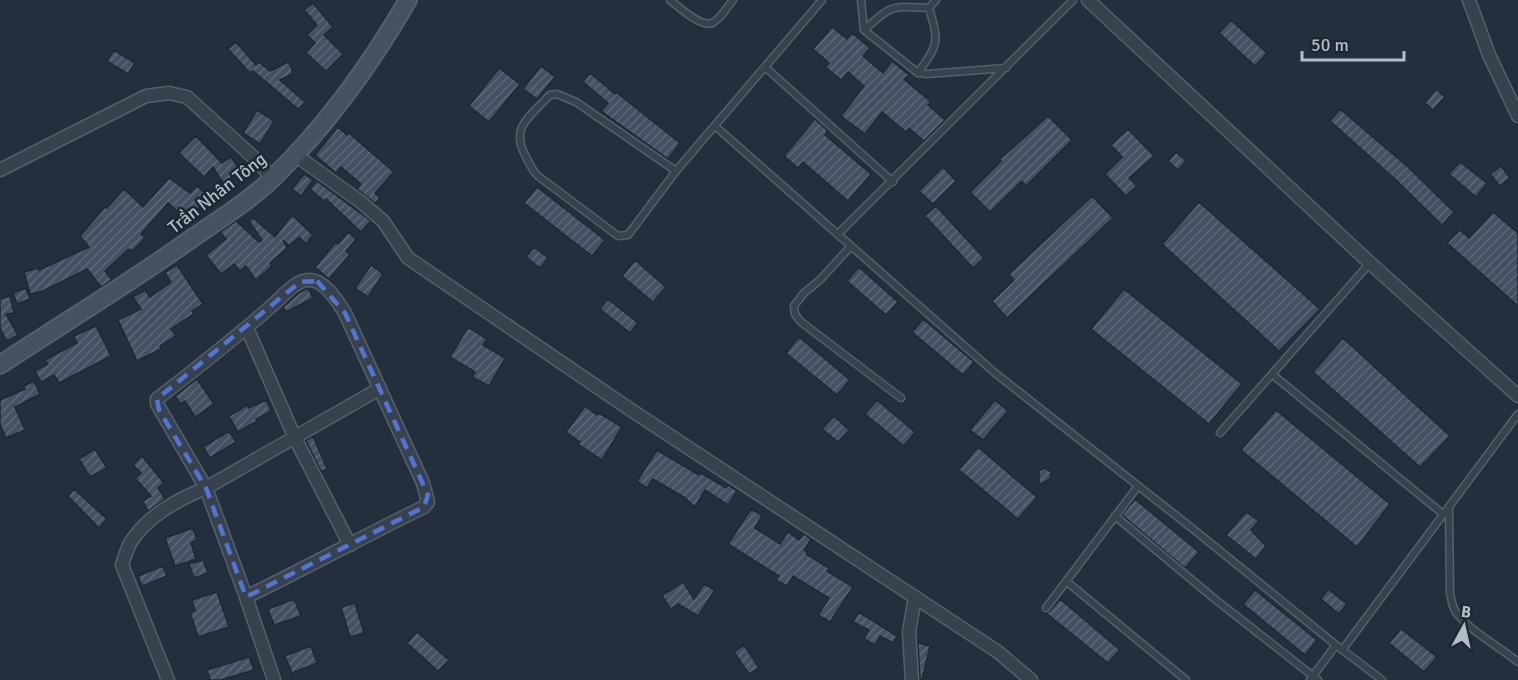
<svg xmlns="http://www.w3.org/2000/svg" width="1518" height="680" viewBox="0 0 1518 680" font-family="Signika,sans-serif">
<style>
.building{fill:url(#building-hatch);stroke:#1f2835;stroke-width:1.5}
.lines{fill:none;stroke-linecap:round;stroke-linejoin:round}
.lane-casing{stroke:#565f6c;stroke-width:9}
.street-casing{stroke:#565f6c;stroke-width:15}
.secondary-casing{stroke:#565f6c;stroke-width:20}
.lane{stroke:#38414e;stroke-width:6}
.street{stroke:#38414e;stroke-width:12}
.secondary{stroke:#465061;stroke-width:16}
.marked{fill:none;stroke:#5274d3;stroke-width:4.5;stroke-dasharray:12 8;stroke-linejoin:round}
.labels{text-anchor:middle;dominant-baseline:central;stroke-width:5;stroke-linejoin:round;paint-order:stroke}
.street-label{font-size:18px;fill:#b4bcc9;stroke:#1d2633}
</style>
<defs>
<pattern id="building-hatch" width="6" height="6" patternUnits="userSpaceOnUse" patternTransform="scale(1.5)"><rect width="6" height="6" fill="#455162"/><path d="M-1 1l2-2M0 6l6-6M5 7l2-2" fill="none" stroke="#5d6877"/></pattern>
</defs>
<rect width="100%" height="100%" fill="#242f3e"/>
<!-- building -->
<path class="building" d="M313 3 333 27 324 35 343 54 326 71 306 53 315 43 307 35 317 25 304 10Z
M1231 20 1267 53 1255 66 1219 33Z
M832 27 847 39 852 33 870 48 863 56 883 73 892 61 909 75 904 79 931 102 928 105 945 120 924 141 909 128 906 132 882 112 865 134 841 116 864 86 848 72 841 80 825 67 829 63 813 49Z
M236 42 256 65 259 62 270 71 288 62 292 69V74L280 80 305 102 298 109 253 71 250 73 228 49Z
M114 50 135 63 128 74 107 61Z
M541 66 555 77 537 99 523 89Z
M499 68 520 84 489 122 469 106Z
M590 73 615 94 616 92 680 143 668 159 601 111 608 103 583 82Z
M1436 89 1445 97 1433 110 1425 103Z
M1340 109 1408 167 1454 212 1442 225 1396 180 1330 121Z
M257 110 274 121 260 144 243 133Z
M1048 116 1072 140 1026 186 1022 181 990 212 970 192 1001 161 1000 159Z
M815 119 828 131 825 135 871 174 848 201 803 162 798 168 784 156Z
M338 127 347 135 349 133 394 172 375 193 380 198 375 203 357 189 361 184 341 167 336 173 315 155Z
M1128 129 1154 156 1129 178 1137 186 1126 196 1105 174 1122 157 1111 145Z
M196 136 222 163 231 157 241 172 223 183 213 167 204 177 179 153Z
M1176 152 1186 161 1178 170 1168 161Z
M1460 162 1487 183 1476 197 1449 174Z
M1501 166 1510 178 1500 186 1490 174Z
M943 167 956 181 933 204 919 191Z
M304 174 313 180 301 196 292 189Z
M169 178 190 193 197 186 207 195V199L194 213 189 208 182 215 168 203 141 234 145 238 132 251 129 249 105 271 112 280 101 287 87 269 43 291 30 294 24 272 39 268V270L89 247 80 236 105 207 107 208 124 189 143 207Z
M317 181 371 221 361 232 326 199 324 201 310 189Z
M537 187 605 240 592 256 524 203Z
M1092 196 1113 218 1007 318 992 301 1014 280 1009 274Z
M1199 202 1320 309 1279 351 1162 244Z
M936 206 984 258 973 268 925 216Z
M1493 212 1518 233V306L1447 243 1460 230 1469 238Z
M292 215 313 235 306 244 299 237 289 246 283 240 287 248 270 263 272 266 256 280 246 266 240 271 234 264 221 274 206 255 226 239 220 232 236 221 259 242 262 240 249 221 253 218 275 237Z
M348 232 356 239 346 251 350 254 329 279 315 267 336 242 338 244Z
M534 247 548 258 540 268 526 257Z
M635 260 666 287 653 302 622 276Z
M177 265 203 304 192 311 194 314 171 329 176 336 160 346 161 349 137 361 118 320 141 309 133 297 145 290 150 297 171 282 165 273Z
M371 265 383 274 368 297 355 288Z
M859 267 898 302 886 315 847 281Z
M26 288 30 299 17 304 13 293Z
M308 288 313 298 286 312 283 307 300 292Z
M1124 289 1242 384 1209 424 1091 329Z
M10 296 14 313 6 314 18 335 7 341 0 328V299Z
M608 299 638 323 630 333 600 309Z
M923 319 974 362 963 375 912 332Z
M96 326 111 356 59 383 54 375 41 382 35 371 48 364 45 360 77 343 74 336Z
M468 327 487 339 483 345 505 358 489 386 472 377 475 372 450 357Z
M799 337 850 380 837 395 786 353Z
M1343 338 1450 436 1420 467 1313 372Z
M197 379 214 404 195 417 185 401 180 404 175 396Z
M34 381 40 394 15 407 25 430 6 438 0 424V400L25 389 24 386Z
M266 400 271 411 256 419 257 421 238 432 229 416 247 405 249 408Z
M877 400 915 432 904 446 865 414Z
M995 400 1008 411 983 440 970 430Z
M585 406 597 415 599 413 622 427 602 460 578 444 580 442 566 432Z
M1276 410 1390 504 1357 547 1241 450Z
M834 416 849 430 838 442 822 429Z
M229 431 236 442 210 458 203 447Z
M313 436 327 469 321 471 306 441Z
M978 447 1037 497 1018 519 959 470Z
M95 449 107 468 90 477 79 459Z
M657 450 699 475 701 473 726 488 728 485 737 491 728 505 705 490 695 507 684 497 653 479 647 488 637 481Z
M142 456 164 483 158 488 165 499 148 511 143 501 151 496 135 478 141 473 133 465Z
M1045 468 1051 472 1050 479 1039 485V471Z
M74 489 107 519 99 528 68 496Z
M1135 499 1199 552 1185 568 1122 515Z
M751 509 762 515 755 528 780 544 788 532 799 540 804 534 811 539 804 550 807 552 806 554 829 568 827 571 853 587 830 622 818 615 829 598 793 576 787 586 776 580 779 576 728 544Z
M1246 512 1259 521 1251 530 1266 546 1256 559 1226 535Z
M193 528 197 540 191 543 196 559 175 566 165 538Z
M203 560 208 573 194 578 189 564Z
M163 566 167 576 142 586 138 576Z
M683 582 694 599 704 584 715 590 698 616 678 604 671 609 662 596Z
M1328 589 1347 604 1339 614 1321 599Z
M1255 590 1317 640 1305 655 1243 604Z
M217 592 229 627 198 637 190 612 195 611 192 600Z
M294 599 301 616 274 625 268 609Z
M1060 599 1120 650 1108 663 1046 613 1050 611Z
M355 603 364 633 350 637 341 607Z
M859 612 897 636 893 643 880 636 875 645 864 639 869 630 853 622Z
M1401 629 1437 657 1424 672 1389 643Z
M417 632 449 660 438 671 407 643Z
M918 643 930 646 922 680H920Z
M744 645 759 668 749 674 734 652Z
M311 646 317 663 292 673 285 656Z
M249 657 254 670 220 680H210L207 670Z"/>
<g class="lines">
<defs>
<path id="lane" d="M670 0C679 7 703 30 714 22 722 17 727 7 733 0
M861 0 864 30 918 73 927 74 1006 68
M929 8 936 0
M864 30C893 4 891 6 929 8
M765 67 893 182
M918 73C939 43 939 42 929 8
M715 126 995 373 1198 533 1336 645 1382 680
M676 171 576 102 557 94 550 95 546 99C528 118 511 128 525 155 529 163 532 170 538 176L618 236 628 235 676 171 822 0
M838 234 1073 0
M851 246 820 280 804 293 794 306 795 314 801 322 901 398
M1273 375 1443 514
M1220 433 1370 263
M1449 507 1450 593C1451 599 1452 605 1455 611 1468 630 1500 647 1518 662
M1115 516 1216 600 1318 680
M1066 581 1186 680
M1046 608 1138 486
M1343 649 1518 414
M1310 680 1336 645"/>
<path id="street" d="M1088 0 1370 263 1518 396
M1469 0 1489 55 1518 116
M294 154 361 202 383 221 408 258 628 408 998 652 1031 680
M0 170 146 96 169 93 187 97 251 155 273 178
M247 328 295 438 350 545
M246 597C306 568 364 536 424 507L428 502 423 483 345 313C338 302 325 280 309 280 296 280 284 295 275 303 237 337 197 368 157 399V404L206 488 246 597 274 680
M168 680 122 565C125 557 127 546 133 539 150 514 179 499 206 488L379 389
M912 680 909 632 915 597"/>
<path id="secondary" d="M0 365C65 322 131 282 194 237 220 219 252 199 274 177 327 125 371 64 408 0"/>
</defs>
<!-- lane casing -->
<use href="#lane" class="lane-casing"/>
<!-- street casing -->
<use href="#street" class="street-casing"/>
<!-- secondary casing -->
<use href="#secondary" class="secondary-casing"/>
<!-- lane -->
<use href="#lane" class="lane"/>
<!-- street -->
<use href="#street" class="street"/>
<!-- secondary -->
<use href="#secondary" class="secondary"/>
</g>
<!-- marked area -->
<path class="marked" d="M317 281 345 313 428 495 424 507 246 597 206 488 159 410 157 399 300 282Z"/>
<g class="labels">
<!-- street labels -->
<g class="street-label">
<text transform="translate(217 193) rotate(-38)">Trần Nhân Tông</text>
</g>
</g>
<!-- north arrow -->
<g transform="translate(1464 626) rotate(8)" stroke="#1d2633" stroke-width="4.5" paint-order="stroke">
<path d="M0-4.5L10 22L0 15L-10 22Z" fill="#b4bcc9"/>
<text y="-9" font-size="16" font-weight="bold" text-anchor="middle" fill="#b4bcc9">B</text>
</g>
<!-- scale -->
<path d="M1302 51v9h102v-9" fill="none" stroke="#b4bcc9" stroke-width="3"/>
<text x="1311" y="51" font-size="18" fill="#b4bcc9" stroke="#1d2633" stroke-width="4.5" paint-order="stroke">50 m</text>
</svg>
